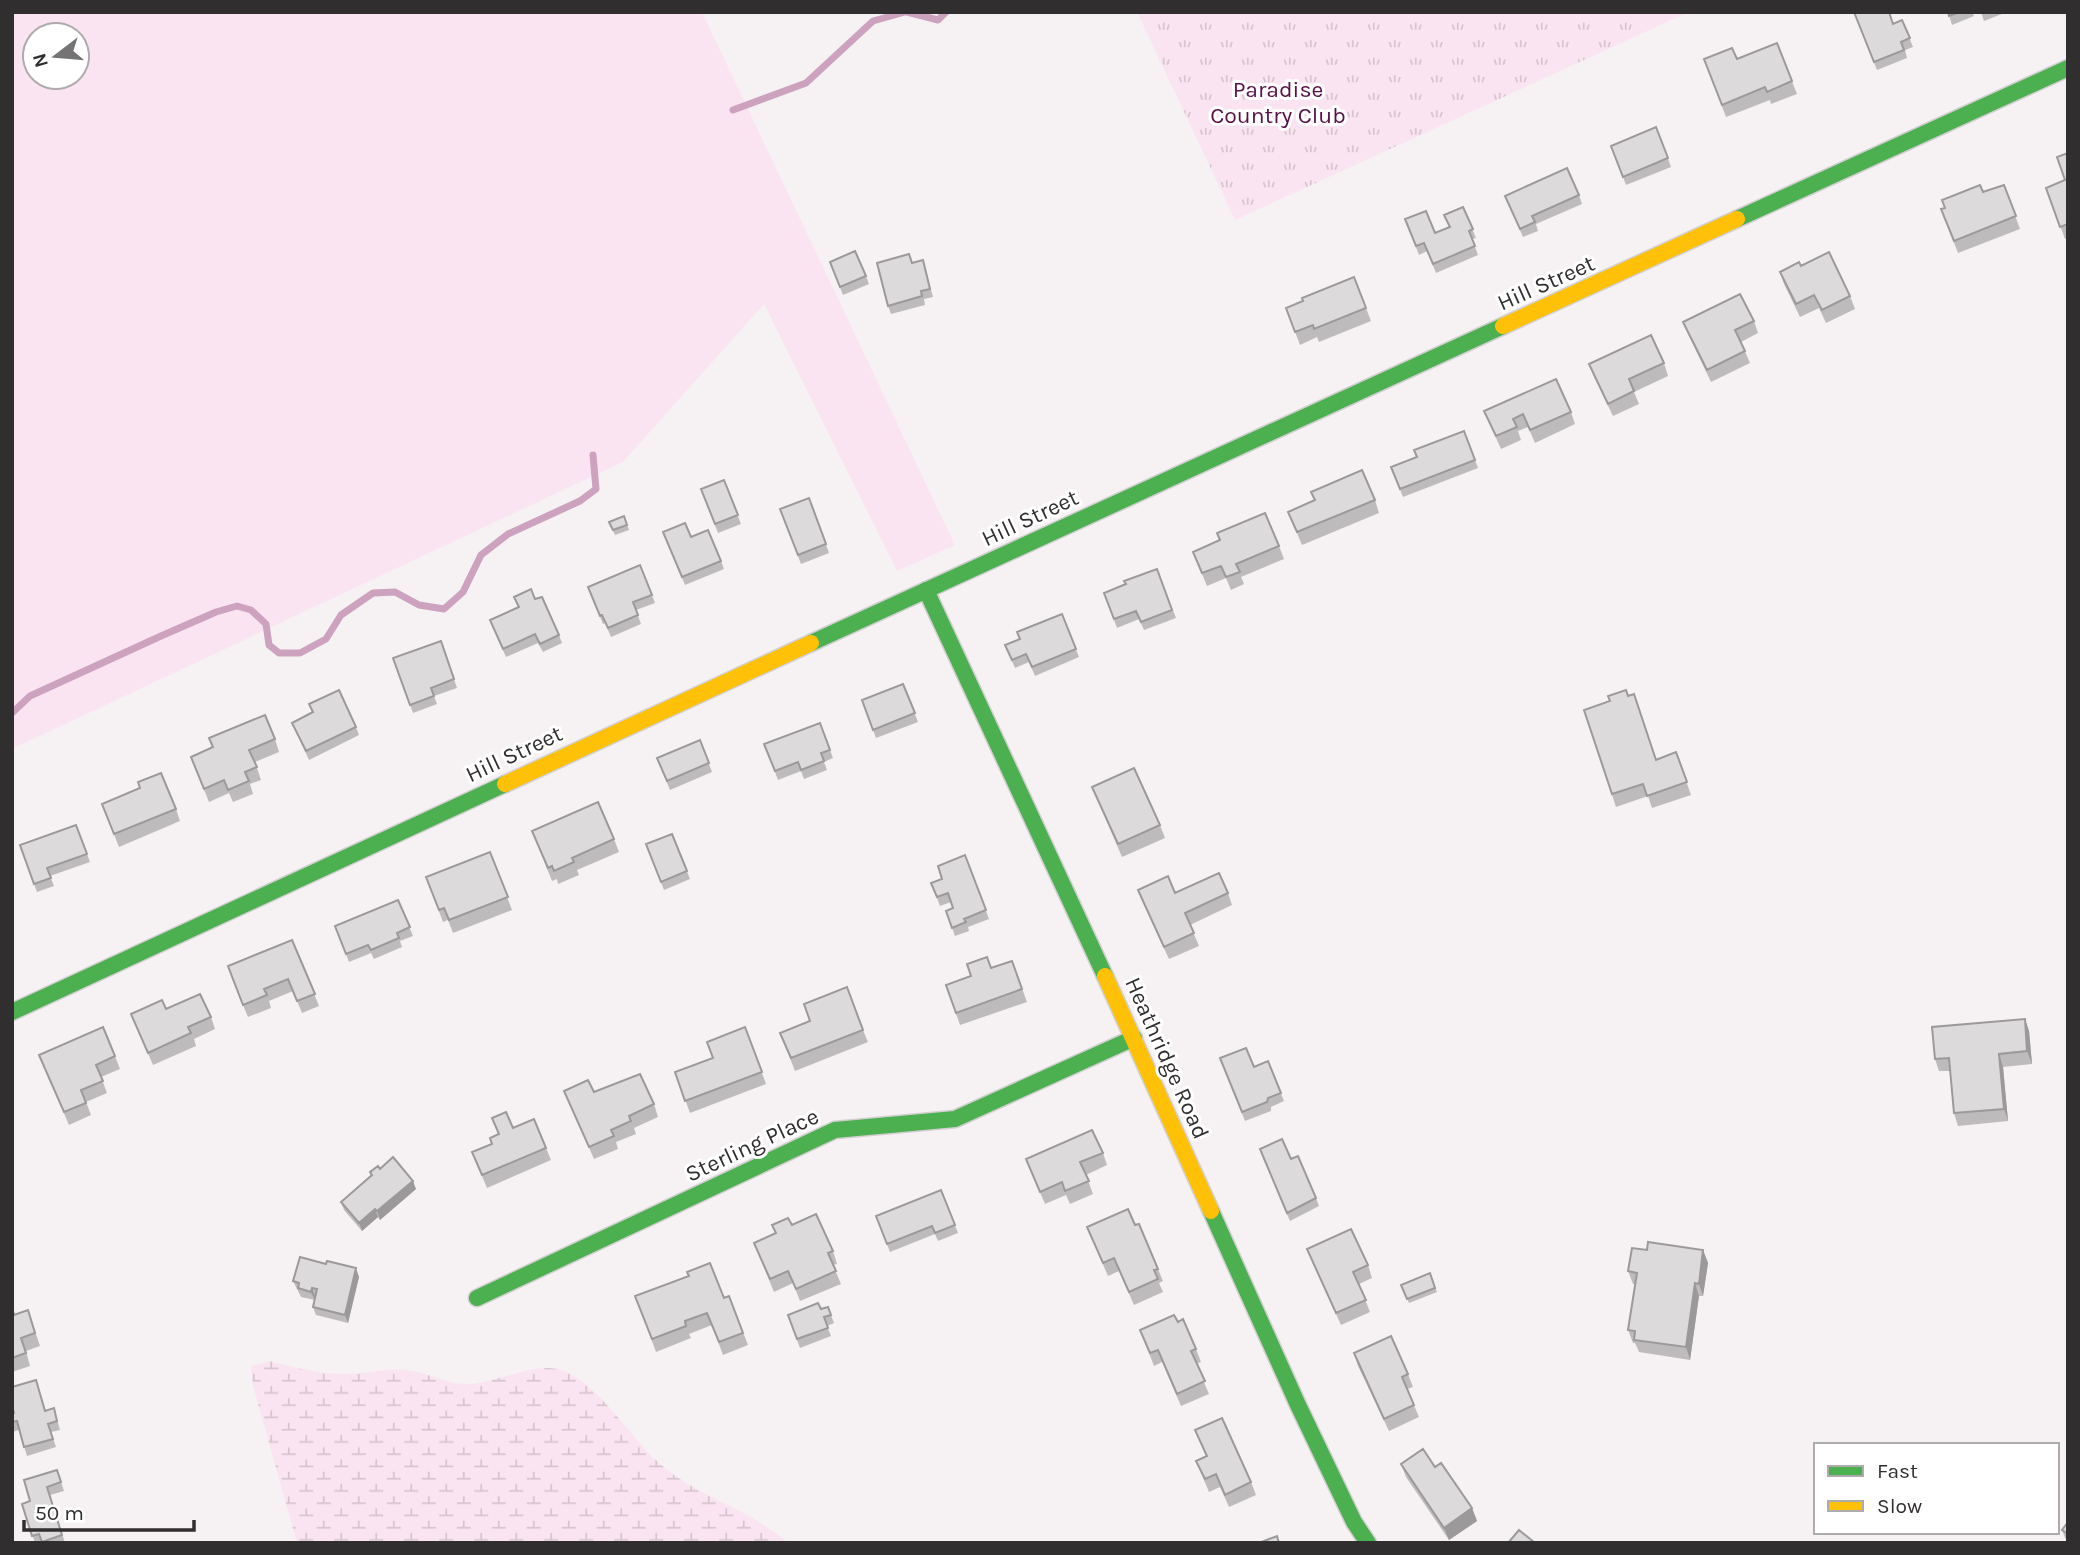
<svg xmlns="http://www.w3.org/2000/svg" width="2080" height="1555" viewBox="0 0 2080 1555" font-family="Karla,sans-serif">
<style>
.grass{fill:#fae4f1;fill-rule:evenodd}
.wetland{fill:url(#wetland-marsh)}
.park{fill:url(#park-tufts)}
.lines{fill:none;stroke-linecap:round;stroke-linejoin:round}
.stream{stroke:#cda2be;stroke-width:7}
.fast-casing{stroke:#d2cfd1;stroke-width:19}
.slow-casing{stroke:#d2cfd1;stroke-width:19}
.fast{stroke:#4caf50;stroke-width:16}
.slow{stroke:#ffc107;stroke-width:16}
.wall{fill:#bebbbd}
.shaded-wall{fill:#9b999a}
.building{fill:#dddadc;stroke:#9b999a;stroke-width:2}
.labels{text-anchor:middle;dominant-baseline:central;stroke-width:6;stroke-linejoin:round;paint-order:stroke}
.park-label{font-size:23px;fill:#581045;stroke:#fff}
.street-label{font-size:23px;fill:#312e2f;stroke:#fff}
</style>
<defs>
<pattern id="wetland-marsh" width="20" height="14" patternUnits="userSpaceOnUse" patternTransform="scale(1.75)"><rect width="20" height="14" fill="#fae4f1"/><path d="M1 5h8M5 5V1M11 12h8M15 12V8" fill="none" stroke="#d7c4cf"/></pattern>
<pattern id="park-tufts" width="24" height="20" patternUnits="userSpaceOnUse" patternTransform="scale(1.75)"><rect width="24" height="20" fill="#fae4f1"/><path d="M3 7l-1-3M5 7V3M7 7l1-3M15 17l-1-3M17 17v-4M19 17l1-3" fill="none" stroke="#d7c4cf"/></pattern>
</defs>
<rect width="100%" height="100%" fill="#f6f2f4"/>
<!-- grass -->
<path class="grass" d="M12 12H702L955 545 897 571 764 304 623 462 12 749ZM35 35H77V77H35Z"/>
<!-- wetland -->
<path class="wetland" d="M270 1361C296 1368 320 1374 348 1374 368 1374 386 1368 406 1370 427 1372 448 1385 468 1384 495 1383 531 1363 557 1369 595 1378 630 1437 658 1462 684 1486 718 1499 749 1516 763 1524 776 1533 789 1543H297L253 1386 251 1366Z"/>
<!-- park -->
<path class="park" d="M1137 12H1689L1235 220Z"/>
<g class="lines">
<!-- stream -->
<path class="stream" d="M907 12 938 20 946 12
M733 110 806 83 873 21 905 12
M12 713 30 696 161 636 216 612 237 606 251 610 266 624 269 645 279 653H300L326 639 341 615 373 593 395 592 419 605 444 609 463 592 481 555 508 534 580 501 596 489 593 455"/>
<defs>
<path id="fast" d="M1737 219 2068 68
M926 590 1105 976
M811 643 1503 326
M12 1012 505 784
M1211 1211 1298 1405 1354 1522 1368 1543
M477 1298 835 1130 955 1119 1134 1038"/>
<path id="slow" d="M1503 326 1737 219
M505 784 811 643
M1105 976 1211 1211"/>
</defs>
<!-- fast casing -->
<use href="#fast" class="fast-casing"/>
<!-- slow casing -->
<use href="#slow" class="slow-casing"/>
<!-- fast -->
<use href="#fast" class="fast"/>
<!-- slow -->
<use href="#slow" class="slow"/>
</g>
<!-- wall -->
<path class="wall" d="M1854 12 1893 24 1902 20 1913 47 1905 50 1907 58 1877 70Z
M1948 12H1972L1974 16 1952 25Z
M1981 12H2007L1984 21Z
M1777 43 1797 94 1771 104 1770 100 1726 117 1704 59H1737Z
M1656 127 1671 167 1626 185 1611 146Z
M2068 153V238L2065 239 2046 188 2065 180Z
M2004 185 2020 229 1958 253 1941 209Z
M1579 195 1582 204 1536 224 1538 231 1523 237 1505 196Z
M1463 207 1476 238 1472 239 1478 255 1436 273 1427 251 1419 255 1405 219 1435 233 1449 227Z
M923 260 933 297 924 299 925 305 891 314 888 306 913 263Z
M1801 266 1850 296 1855 309 1826 323 1819 308 1800 317 1784 284 1780 272Z
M833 270 866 276 869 284 843 295Z
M1354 277 1371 321 1319 342 1317 337 1300 345 1286 308 1303 301Z
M1754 321 1758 333 1741 342 1750 363 1711 382 1688 334 1683 322Z
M1664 363 1668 376 1634 392 1639 404 1613 416 1594 377 1589 364Z
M1484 411 1571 412 1575 424 1535 443 1528 427 1518 431 1521 440 1501 449Z
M1464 431 1478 468 1403 497 1391 467 1417 457Z
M724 480 741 524 718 533 701 489Z
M809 498 829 553 801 564 780 509Z
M1375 500 1379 513 1302 545 1288 512Z
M624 516 629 530 615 535 609 522Z
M663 532 691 537 721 561 724 569 685 585Z
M1279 546 1284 559 1241 577 1244 584 1231 590 1226 578 1207 586 1193 552Z
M640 565 655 603 636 610 641 624 611 637 605 623 603 624 588 587Z
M1157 569 1176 618 1144 630 1139 619 1117 628 1104 593 1126 584Z
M514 597 535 599 559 635 562 643 543 652 538 643 506 657 490 620 518 607Z
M1062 614 1079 657 1035 676 1029 662 1015 668 1005 645 1020 639Z
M441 641 457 688 434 696 437 704 413 713 393 658Z
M903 684 918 722 876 738 862 700Z
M1628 696 1656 759 1676 752 1691 795 1652 808 1648 796 1616 807 1584 710Z
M309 704 356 727 359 735 309 760 292 723 313 713Z
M820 723 833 758 824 762 827 770 804 779 801 771 778 780 764 744Z
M275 739 279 752 255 762 261 780 250 784 253 794 233 802 229 793 209 802 191 757Z
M700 740 712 772 670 790 657 758Z
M1092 787 1160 825 1165 838 1122 857Z
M140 788 176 809 180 821 119 847 102 804Z
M76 825 90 862 50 876 54 886 37 892 20 845Z
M532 831 614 839 619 852 577 870 579 875 558 884 557 879 552 881Z
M672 834 690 879 664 890 646 844Z
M490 852 512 910 453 933 448 920 443 922 426 877Z
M965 855 989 919 968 927 969 931 955 936 946 911 953 908 951 902 940 906 931 883 942 879Z
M1138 890 1175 893H1228L1232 905 1190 925 1199 946 1169 959 1143 903Z
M398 900 413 936 400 941 402 947 374 959 371 953 349 962 335 926Z
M292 940 319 1006 302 1013 293 991 269 1001 271 1008 248 1017 232 979Z
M1012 961 1027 1002 960 1025 946 985Z
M166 1009 211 1017 215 1029 194 1039 196 1046 153 1065 131 1014Z
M2025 1019 2029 1031 2032 1064 2003 1067 2008 1121 1958 1126 1954 1113 1950 1071H1939L1935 1059Z
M745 1027 766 1084 690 1113 675 1072 713 1058Z
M863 1030 868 1042 795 1071 780 1033Z
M39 1055 115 1056 120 1069 101 1077 107 1093 86 1102 91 1115 69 1125Z
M1220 1058 1254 1067 1268 1061 1284 1101 1271 1107V1111L1245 1121Z
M564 1091 594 1092 654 1104 658 1117 634 1128 636 1134 616 1142 618 1149 594 1159Z
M492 1118 513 1128 546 1148 551 1160 487 1188 472 1152 492 1144 499 1134Z
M1103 1153 1107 1165 1086 1175 1093 1194 1070 1204 1066 1195 1045 1204 1026 1159Z
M1263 1158 1291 1159 1316 1198 1319 1206 1290 1221Z
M370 1172 416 1189 380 1220 378 1217 362 1231 344 1210 341 1202 371 1176Z
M941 1190 958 1233 938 1241 935 1234 890 1252 876 1216Z
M792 1225 833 1251 837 1264 833 1265 841 1284 800 1301 793 1283 774 1292 754 1243Z
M1135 1225 1158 1269 1163 1281 1159 1283 1163 1292 1134 1305 1119 1271 1108 1276 1087 1227Z
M1307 1249 1368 1265 1372 1278 1359 1284 1370 1312 1341 1325Z
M1647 1250H1703L1708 1263 1703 1296H1699L1690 1360 1639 1352 1635 1343H1633L1628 1330 1635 1284H1633L1628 1271Z
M326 1264 359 1277 348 1323 316 1315 313 1307 315 1300 301 1297 293 1281Z
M1430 1273 1437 1292 1409 1303 1401 1285Z
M635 1296 724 1298 729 1296 748 1345 723 1355 712 1325 689 1334 691 1338 656 1352Z
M12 1307 15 1314 28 1310 40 1346 26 1351 30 1366 12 1372Z
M828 1307 834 1323 827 1326 831 1336 800 1348 788 1315 821 1309Z
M1178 1322 1196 1349 1201 1362 1196 1364 1209 1394 1181 1406 1162 1362 1154 1366 1140 1330Z
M1354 1353 1408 1374 1413 1387 1407 1389 1419 1417 1389 1431 1358 1366Z
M36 1380 45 1411 54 1408 60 1430 51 1432 56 1447 27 1456 19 1430 12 1432V1414L14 1413Z
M1195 1430 1251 1482 1256 1495 1229 1507 1220 1487 1209 1492 1196 1461 1206 1456Z
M1401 1464 1435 1467 1472 1508 1477 1521 1449 1540 1406 1477Z
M57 1470 64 1491 50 1495 65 1543H35L22 1504 30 1501Z
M2068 1522V1540L2065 1538 2062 1530Z"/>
<!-- shaded-wall -->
<path class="shaded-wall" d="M2025 1019 2029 1031 2032 1064 2027 1051Z
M1999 1054 2003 1067 2008 1121 2004 1109Z
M413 1181 416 1189 380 1220 377 1211Z
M375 1209 378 1217 362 1231 359 1223Z
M1703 1250 1708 1263 1703 1296 1699 1284Z
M356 1268 359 1277 348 1323 345 1315Z
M1695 1283 1699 1296 1690 1360 1686 1347Z
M312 1288 315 1296V1300L311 1292Z
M1472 1508 1477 1521 1449 1540 1444 1528Z"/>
<!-- building -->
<path class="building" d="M1854 12H1889L1893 24 1902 20 1910 38 1901 42 1904 50 1874 62Z
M1948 12H1960L1949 16Z
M1777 43 1792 81 1767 92 1765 87 1722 105 1704 59 1732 48 1737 59Z
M1656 127 1668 158 1623 177 1611 146Z
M2068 153V224L2060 227 2046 188 2065 180 2057 157Z
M1567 168 1579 195 1532 216 1535 222 1520 229 1505 196Z
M1980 185 1983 192 2004 185 2016 216 1954 241 1941 209 1945 208 1942 200Z
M1463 207 1473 229 1469 231 1475 246 1433 264 1424 243 1416 246 1405 219 1426 211 1435 233 1450 227 1444 215Z
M855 251 866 276 840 287 830 262Z
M1829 252 1850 296 1822 310 1814 295 1796 304 1780 272 1799 262 1801 266Z
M909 254 912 263 923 260 930 289 921 291 922 296 888 306 877 263Z
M1354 277 1366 308 1314 329 1313 325 1295 332 1286 308 1303 301 1302 298Z
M1740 294 1754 321 1735 330 1745 351 1707 370 1683 322Z
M1651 335 1664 363 1629 379 1634 391 1608 404 1589 364Z
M1556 379 1571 412 1530 430 1523 414 1513 419 1517 427 1496 436 1484 411Z
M1464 431 1475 460 1400 489 1391 467 1417 457 1414 450Z
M1362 470 1375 500 1297 532 1288 512 1315 500 1311 492Z
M724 480 738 515 715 524 701 489Z
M809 498 826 544 798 555 780 509Z
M1265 513 1279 546 1236 564 1240 572 1226 577 1221 566 1202 573 1193 552 1220 540 1217 533Z
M624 516 627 525 613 530 609 522Z
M685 523 691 537 708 530 721 561 682 577 663 532Z
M640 565 652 595 633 602 638 615 608 628 602 615 600 616 588 587Z
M1157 569 1172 610 1141 622 1136 611 1114 619 1104 593 1126 584 1124 581Z
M531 589 535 599 542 597 559 635 540 644 535 634 503 649 490 620 519 607 514 597Z
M1062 614 1076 649 1032 667 1026 654 1012 660 1005 645 1020 639 1017 632Z
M441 641 454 679 431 688 434 696 410 705 393 658Z
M903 684 915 713 873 730 862 700Z
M339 690 356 727 306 751 292 723 313 712 309 704Z
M1626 690 1628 696 1634 694 1656 760 1676 752 1687 782 1647 796 1643 784 1612 794 1584 710 1610 701 1608 696Z
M265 715 275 739 249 750 257 767 245 772 249 781 228 790 224 780 204 789 191 757 213 747 209 738Z
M820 723 830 750 821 753 824 761 801 770 798 762 775 771 764 744Z
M700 740 709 763 667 781 657 758Z
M1134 768 1160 825 1118 844 1092 787Z
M161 773 176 809 114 834 102 804 140 788 138 782Z
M598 802 614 839 572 858 574 862 554 871 552 866 548 868 532 831Z
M76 825 87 854 47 868 51 878 34 884 20 845Z
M672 834 687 871 661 882 646 844Z
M490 852 508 897 449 920 444 908 439 910 426 877Z
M965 855 986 910 964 919 966 922 952 928 946 911 953 908 948 893 937 897 931 883 942 879 938 866Z
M1219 873 1228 893 1185 913 1194 933 1164 947 1138 890 1168 876 1175 893Z
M398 900 410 927 397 933 399 938 371 950 368 945 346 954 335 926Z
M292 940 315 994 297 1001 288 979 264 989 267 995 243 1005 228 966Z
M987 957 991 968 1012 961 1022 989 956 1013 946 985 971 976 967 964Z
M847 987 863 1030 791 1058 780 1033 810 1021 804 1004Z
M200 994 211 1017 188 1027 191 1033 148 1053 131 1014 162 1000 166 1009Z
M2025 1019 2027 1051 1999 1054 2004 1109 1954 1113 1949 1058 1935 1059 1932 1027Z
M103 1027 115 1056 96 1065 103 1081 81 1090 86 1103 64 1112 39 1055Z
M745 1027 762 1072 685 1101 675 1072 713 1058 707 1042Z
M1246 1048 1254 1067 1268 1061 1281 1093 1268 1098 1267 1102 1242 1112 1220 1058Z
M640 1074 654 1104 629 1116 631 1121 611 1130 614 1136 589 1147 564 1091 588 1080 594 1092Z
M506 1112 513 1128 534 1119 546 1148 482 1175 472 1152 492 1144 490 1138 499 1134 492 1118Z
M1092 1130 1103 1153 1080 1162 1089 1181 1065 1191 1062 1182 1040 1192 1026 1159Z
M1282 1139 1291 1159 1298 1156 1316 1198 1287 1213 1260 1149Z
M393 1157 413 1181 377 1211 375 1209 359 1223 341 1202 372 1175 370 1172 378 1166 380 1169Z
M941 1190 955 1225 935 1233 932 1226 887 1244 876 1216Z
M1128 1209 1135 1225 1139 1224 1158 1269 1154 1270 1158 1279 1129 1292 1114 1258 1103 1263 1087 1227Z
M816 1214 833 1251 828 1253 836 1271 796 1289 788 1271 770 1279 754 1243 776 1233 772 1225 788 1218 792 1225Z
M1351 1229 1368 1265 1353 1272 1366 1300 1336 1313 1307 1249Z
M1648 1242 1703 1250 1699 1284 1695 1283 1686 1347 1634 1340 1635 1331 1628 1330 1637 1273 1628 1271 1632 1248 1647 1250Z
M300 1257 326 1264 327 1261 356 1268 345 1315 313 1307 317 1289 312 1288 311 1292 298 1288 299 1283 293 1281Z
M710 1263 724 1298 729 1296 743 1333 719 1342 707 1313 685 1321 686 1326 652 1339 635 1296 689 1276 687 1272Z
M1430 1273 1435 1288 1407 1299 1401 1285Z
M818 1303 821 1309 828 1307 831 1315 824 1317 828 1328 797 1339 788 1315Z
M12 1308 14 1315 28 1310 35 1333 21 1338 26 1353 12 1358Z
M1174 1315 1178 1322 1183 1319 1196 1349 1191 1351 1205 1381 1177 1394 1158 1350 1150 1353 1140 1330Z
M1391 1336 1408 1374 1402 1377 1414 1405 1384 1419 1354 1353Z
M36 1380 45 1411 54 1408 57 1421 48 1424 53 1439 24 1447 17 1421 12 1422V1414L14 1413 12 1406V1387Z
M1222 1418 1251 1482 1225 1495 1216 1474 1205 1479 1196 1461 1207 1456 1195 1430Z
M1423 1449 1435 1467 1441 1463 1472 1508 1444 1528 1401 1464Z
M57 1470 61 1482 47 1487 62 1535 42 1542 39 1534 32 1536 22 1504 30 1501 24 1480Z
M2068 1522V1534L2062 1530Z
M1519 1530 1535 1543H1508Z
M1277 1536 1279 1543H1259Z"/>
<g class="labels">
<!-- park labels -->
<g class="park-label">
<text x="1278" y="89">Paradise<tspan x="1278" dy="26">Country Club</tspan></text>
</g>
<!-- street labels -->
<g class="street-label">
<text transform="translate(1546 283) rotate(-24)">Hill Street</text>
<text transform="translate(1030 518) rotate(-25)">Hill Street</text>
<text transform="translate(514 754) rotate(-25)">Hill Street</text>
<text transform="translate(1167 1058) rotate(66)">Heathridge Road</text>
<text transform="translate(752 1145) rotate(-25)">Sterling Place</text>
</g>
</g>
<!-- border -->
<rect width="2080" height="1555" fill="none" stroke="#312e2f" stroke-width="28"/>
<!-- legend -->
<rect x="1814" y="1443" width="245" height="91" fill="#ffffff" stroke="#adabac" stroke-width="2"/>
<rect x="1828" y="1466" width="35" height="10" fill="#4caf50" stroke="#adabac" stroke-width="2"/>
<text x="1877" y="1478" font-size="21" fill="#312e2f">Fast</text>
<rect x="1828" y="1501" width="35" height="10" fill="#ffc107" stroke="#adabac" stroke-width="2"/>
<text x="1877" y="1513" font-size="21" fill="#312e2f">Slow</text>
<!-- north arrow -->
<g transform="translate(56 56) rotate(254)"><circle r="33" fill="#ffffff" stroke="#adabac" stroke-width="2"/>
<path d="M0-5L12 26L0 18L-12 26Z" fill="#767374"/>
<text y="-10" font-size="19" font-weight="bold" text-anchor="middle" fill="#312e2f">N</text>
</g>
<!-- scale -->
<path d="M24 1520v10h170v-10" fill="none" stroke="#312e2f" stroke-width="3.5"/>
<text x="35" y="1520" font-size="21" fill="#312e2f" stroke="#ffffff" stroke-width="5" paint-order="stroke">50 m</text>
</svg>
